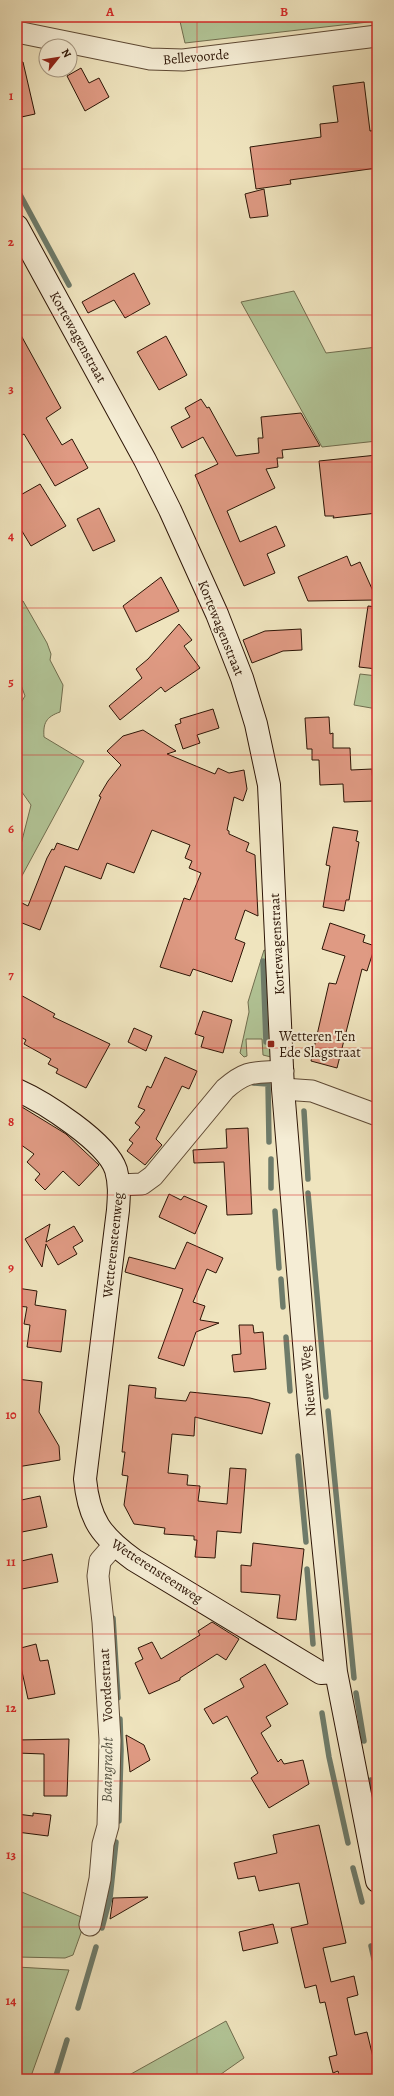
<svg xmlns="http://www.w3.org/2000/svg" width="394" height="2096" viewBox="0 0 394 2096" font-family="Alegreya,serif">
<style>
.green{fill:#b2c597;stroke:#706d4e}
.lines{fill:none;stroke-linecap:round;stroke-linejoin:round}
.stream{stroke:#6e7b6a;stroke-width:5.5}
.building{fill:#df9a83;stroke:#2d1506}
.street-casing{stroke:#5e4934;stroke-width:23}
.secondary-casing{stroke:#2d1506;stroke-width:24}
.street{stroke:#f5edd5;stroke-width:21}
.secondary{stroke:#f5edd5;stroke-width:22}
.grid{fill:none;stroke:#d62828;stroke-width:1;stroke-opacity:0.55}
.poi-dot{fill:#8f2418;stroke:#f5edd5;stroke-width:1.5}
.labels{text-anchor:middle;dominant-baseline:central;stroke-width:4;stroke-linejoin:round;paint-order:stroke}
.street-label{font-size:14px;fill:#2d1506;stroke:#f5edd5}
.poi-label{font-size:14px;fill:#2d1506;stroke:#f5edd5;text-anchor:start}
.water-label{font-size:15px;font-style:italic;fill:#535040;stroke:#f5edd5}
.neatline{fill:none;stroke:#d62828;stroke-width:1.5}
.grid-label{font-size:13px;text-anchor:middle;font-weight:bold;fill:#d62828}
</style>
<rect width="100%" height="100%" fill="#efe4be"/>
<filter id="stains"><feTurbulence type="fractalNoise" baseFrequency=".005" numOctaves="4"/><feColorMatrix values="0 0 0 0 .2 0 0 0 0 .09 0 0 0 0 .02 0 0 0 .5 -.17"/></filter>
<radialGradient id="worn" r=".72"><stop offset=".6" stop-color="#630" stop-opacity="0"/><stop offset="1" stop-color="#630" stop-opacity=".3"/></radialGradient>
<!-- green -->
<path class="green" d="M179 17H377V21L185 43Z
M294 291 326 353 377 347V441L322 447 241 302Z
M17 600 23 601 47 643 51 654 50 660 63 685 60 712C46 717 43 723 44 737L84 761 17 885V860L31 805 17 785V709L25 696 21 685 17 681Z
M360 674 377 676V709L354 705Z
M264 950 266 951 271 1057 263 1055 262 1039H246L247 1056 244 1057 240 1053 249 1012 248 1002Z
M17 1890 86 1919 73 1955 65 1958 17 1957Z
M17 1967 69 1970 30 2079H17Z
M226 2021 244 2058 214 2079H122Z"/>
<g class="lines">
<!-- stream -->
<path class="stream" d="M17 189 69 285
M263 961 266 1042
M253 1083 268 1084 269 1142
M304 1111 308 1179
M271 1159V1188
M308 1193 326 1397
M275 1211 279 1268
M281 1279 283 1307
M286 1337 290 1391
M328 1411 354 1678
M298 1456 306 1542
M307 1569 313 1644
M113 1618 118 1698
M356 1693 364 1741
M322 1713 329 1757 348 1843
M371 1780 377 1808
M119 1821 121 1750 120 1719
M353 1868 362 1902
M102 1928 110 1898 116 1842
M371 1946 374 1959
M78 2008 96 1947
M55 2079 67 2040"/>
</g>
<!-- building -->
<path class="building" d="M17 62H23L35 114 17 118Z
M81 68 89 83 99 78 109 97 85 111 67 76Z
M364 82 370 131 377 130V168L290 180 291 184 256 189 250 147 321 137 320 124 338 122 333 86Z
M264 189 268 216 250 218 245 194Z
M134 273 150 304 125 318 114 300 88 313 82 302Z
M17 328 61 408 46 418 62 445 72 439 88 468 55 486 24 434 17 438Z
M166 336 187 375 159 390 137 352Z
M201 399 207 408 209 407 236 456 259 453 258 438H263L261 417 301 413 320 446 282 450 283 458H277L278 467 266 469 275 488 227 511 240 542 276 526 285 546 267 554 275 573 244 586 195 475 218 464 203 437 182 448 171 427 190 417 185 408Z
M377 455V513L333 518 334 516H325L319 461Z
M40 484 66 526 31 546 17 523V497Z
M99 508 115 541 93 551 77 519Z
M347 556 351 566 360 562 377 600 308 601 298 577Z
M161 577 179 611 136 632 123 606Z
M368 606 377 607V669L359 667Z
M179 624 192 640 184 646 200 668 165 692 161 687 120 720 109 706 142 678 136 669 148 659Z
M301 629 302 650 283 651 252 663 243 640 265 631Z
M213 709 219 728 197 735 200 743 183 749 175 725 181 723 180 719Z
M329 717 330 734 333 733V748H350L351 770 372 769 374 801 344 802 343 784 320 785 319 760H312V749H307L305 718Z
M143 730 176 751 167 754 215 774 218 768 229 773 244 770 247 789 243 801 234 797 227 830 229 831V834L249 843 246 851 255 855 258 916 245 910 235 939 245 943 232 982 193 969 190 976 160 967 184 898 190 900 201 873 189 868 192 861 185 858 190 845 152 830 134 873 107 863 101 879 65 866 40 930 17 921V914L22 903 28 906 47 858 52 849 54 850 57 843 78 850 101 797 99 796 108 781 121 765 107 751 123 736Z
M333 827 358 831 356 841 359 842 349 900H346L344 911 323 907 330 866 326 865Z
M330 923 365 935 363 942 375 946 367 971 362 969 337 1068 311 1061 329 983 336 984 345 956 322 949Z
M17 993 55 1014 53 1017 110 1044 86 1088 56 1073 58 1069 48 1064 51 1059 24 1044 26 1040 17 1035Z
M203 1011 232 1020 223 1053 201 1047 204 1037 195 1034Z
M134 1028 152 1036 146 1051 128 1042Z
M165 1057 197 1071 189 1089 182 1086 156 1139 162 1145 145 1165 127 1151 133 1143 129 1140 140 1127 135 1123 145 1110 138 1107 147 1086 151 1088Z
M17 1104 66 1134 99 1165 79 1186 63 1171 45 1190 35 1180 40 1174 27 1162 34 1154 17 1142Z
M248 1128 252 1214 227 1215 224 1162 194 1163 193 1150 227 1148 226 1129Z
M169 1194 181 1200 184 1196 207 1206 195 1234 159 1217Z
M50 1224 46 1242 74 1226 83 1241 73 1247 77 1254 58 1265 46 1244 42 1267 25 1239Z
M187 1242 223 1258 216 1273 207 1269 193 1302 205 1306 200 1320 219 1323 196 1332 184 1366 158 1358 183 1289 125 1272 129 1257 175 1269Z
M17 1288 37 1291 35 1305 66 1310 61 1352 27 1347 30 1325 24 1324 27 1307 17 1306Z
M239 1325H253L254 1333 263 1332 266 1369 234 1372 232 1355 241 1354Z
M17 1379 42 1382 39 1412 59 1446 60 1460 17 1467Z
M129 1385 156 1388 155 1398 186 1401 190 1392 250 1398 270 1403 262 1434 195 1417 194 1436 172 1434 168 1473 188 1475 187 1485 200 1486 198 1501 227 1504 230 1468 246 1469 241 1533 217 1531 215 1558 195 1557 197 1540H194V1536L164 1534 165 1528 134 1524 124 1505 128 1476 122 1475 125 1452H122Z
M40 1496 47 1527 17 1533V1501Z
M253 1543 304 1549 296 1620 277 1618 280 1595 241 1592V1565L251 1566Z
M52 1554 58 1582 17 1590V1562Z
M212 1622 239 1639 226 1660 217 1654 180 1678V1680L149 1694 135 1663 143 1659 138 1648 152 1642 161 1659 200 1635 198 1631Z
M36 1644 40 1661 48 1660 55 1694 28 1699 21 1667H17V1649Z
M265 1664 288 1704 266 1717 271 1726 261 1733 278 1762 281 1759 284 1764 303 1760 309 1784 269 1808 251 1778 258 1773 227 1716 213 1724 204 1709 244 1687 240 1679Z
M126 1735 144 1745 150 1760 130 1772Z
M69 1739 67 1796H44V1754L17 1753V1740Z
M33 1813 51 1815 48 1836 17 1832V1814L33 1816Z
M319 1825 346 1943 323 1948 331 1982 354 1976 358 1995 347 1998 355 2035 367 2032 377 2074 359 2079H340L338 2071 333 2073 329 2057 337 2055 325 2002 320 2003 316 1985 305 1988 291 1928 308 1924 299 1883 259 1891 255 1876 238 1879 234 1863 277 1853 273 1835Z
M148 1897 110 1919 113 1898Z
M273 1924 278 1943 243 1951 239 1932Z"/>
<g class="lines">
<defs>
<path id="street" d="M17 32 150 59 183 60 377 36
M283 1089 312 1091 377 1115
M119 1185 142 1184 153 1176 225 1089C248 1069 255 1073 283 1071
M90 1925 100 1879 103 1844 108 1826 110 1740 103 1622 98 1576 100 1561 114 1545"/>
<path id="secondary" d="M17 226 145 460 170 510 217 614 242 678 256 724 269 785 283 1089 309 1403 336 1672 377 1881
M17 1090C44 1102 107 1142 116 1170 120 1184 119 1196 118 1210L85 1479C89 1520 101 1536 134 1560L321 1673 336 1672"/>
</defs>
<!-- street casing -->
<use href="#street" class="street-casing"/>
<!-- secondary casing -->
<use href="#secondary" class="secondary-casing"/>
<!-- street -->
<use href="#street" class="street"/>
<!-- secondary -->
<use href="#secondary" class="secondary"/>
</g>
<!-- grid -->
<path class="grid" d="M197 17V2079M17 169H377M17 315H377M17 462H377M17 608H377M17 755H377M17 901H377M17 1048H377M17 1195H377M17 1341H377M17 1488H377M17 1634H377M17 1781H377M17 1927H377"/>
<!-- markers -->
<rect class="poi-dot" x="267" y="1040" width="8" height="8" rx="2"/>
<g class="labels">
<!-- street labels -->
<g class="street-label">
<text transform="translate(196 57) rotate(-5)">Bellevoorde</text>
<text transform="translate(78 337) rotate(61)">Kortewagenstraat</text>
<text transform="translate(221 628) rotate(68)">Kortewagenstraat</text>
<text transform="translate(277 944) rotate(-93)">Kortewagenstraat</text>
<text transform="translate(113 1245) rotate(-84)">Wetterensteenweg</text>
<text transform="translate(308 1381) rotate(-95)">Nieuwe Weg</text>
<text transform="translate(157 1571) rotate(33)">Wetterensteenweg</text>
<text transform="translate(106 1685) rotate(-93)">Voordestraat</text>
</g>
<!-- poi labels -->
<g class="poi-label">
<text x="279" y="1036">Wetteren Ten<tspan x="279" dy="16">Ede Slagstraat</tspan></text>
</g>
<!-- water labels -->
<g class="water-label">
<text transform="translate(107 1770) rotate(-89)">Baangracht</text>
</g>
</g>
<!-- margin -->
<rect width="394" height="2096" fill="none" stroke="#efe4be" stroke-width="44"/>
<!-- north arrow -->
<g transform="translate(58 58) rotate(60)"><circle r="19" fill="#f5edd5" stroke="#a59782"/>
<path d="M0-3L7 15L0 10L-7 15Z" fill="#8f2418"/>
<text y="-6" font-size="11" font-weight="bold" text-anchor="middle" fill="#2d1506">N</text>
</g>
<rect x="22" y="22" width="350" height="2052" class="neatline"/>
<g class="grid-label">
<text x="110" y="16">A</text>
<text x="284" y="16">B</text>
<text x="11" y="100">1</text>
<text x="11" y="246">2</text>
<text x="11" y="393">3</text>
<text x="11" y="540">4</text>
<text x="11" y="686">5</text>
<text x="11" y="833">6</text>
<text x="11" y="979">7</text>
<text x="11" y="1126">8</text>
<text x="11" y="1272">9</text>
<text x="11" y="1419">10</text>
<text x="11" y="1566">11</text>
<text x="11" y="1712">12</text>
<text x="11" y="1859">13</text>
<text x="11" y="2005">14</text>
</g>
<rect width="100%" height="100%" filter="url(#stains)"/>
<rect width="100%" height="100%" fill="url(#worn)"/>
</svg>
